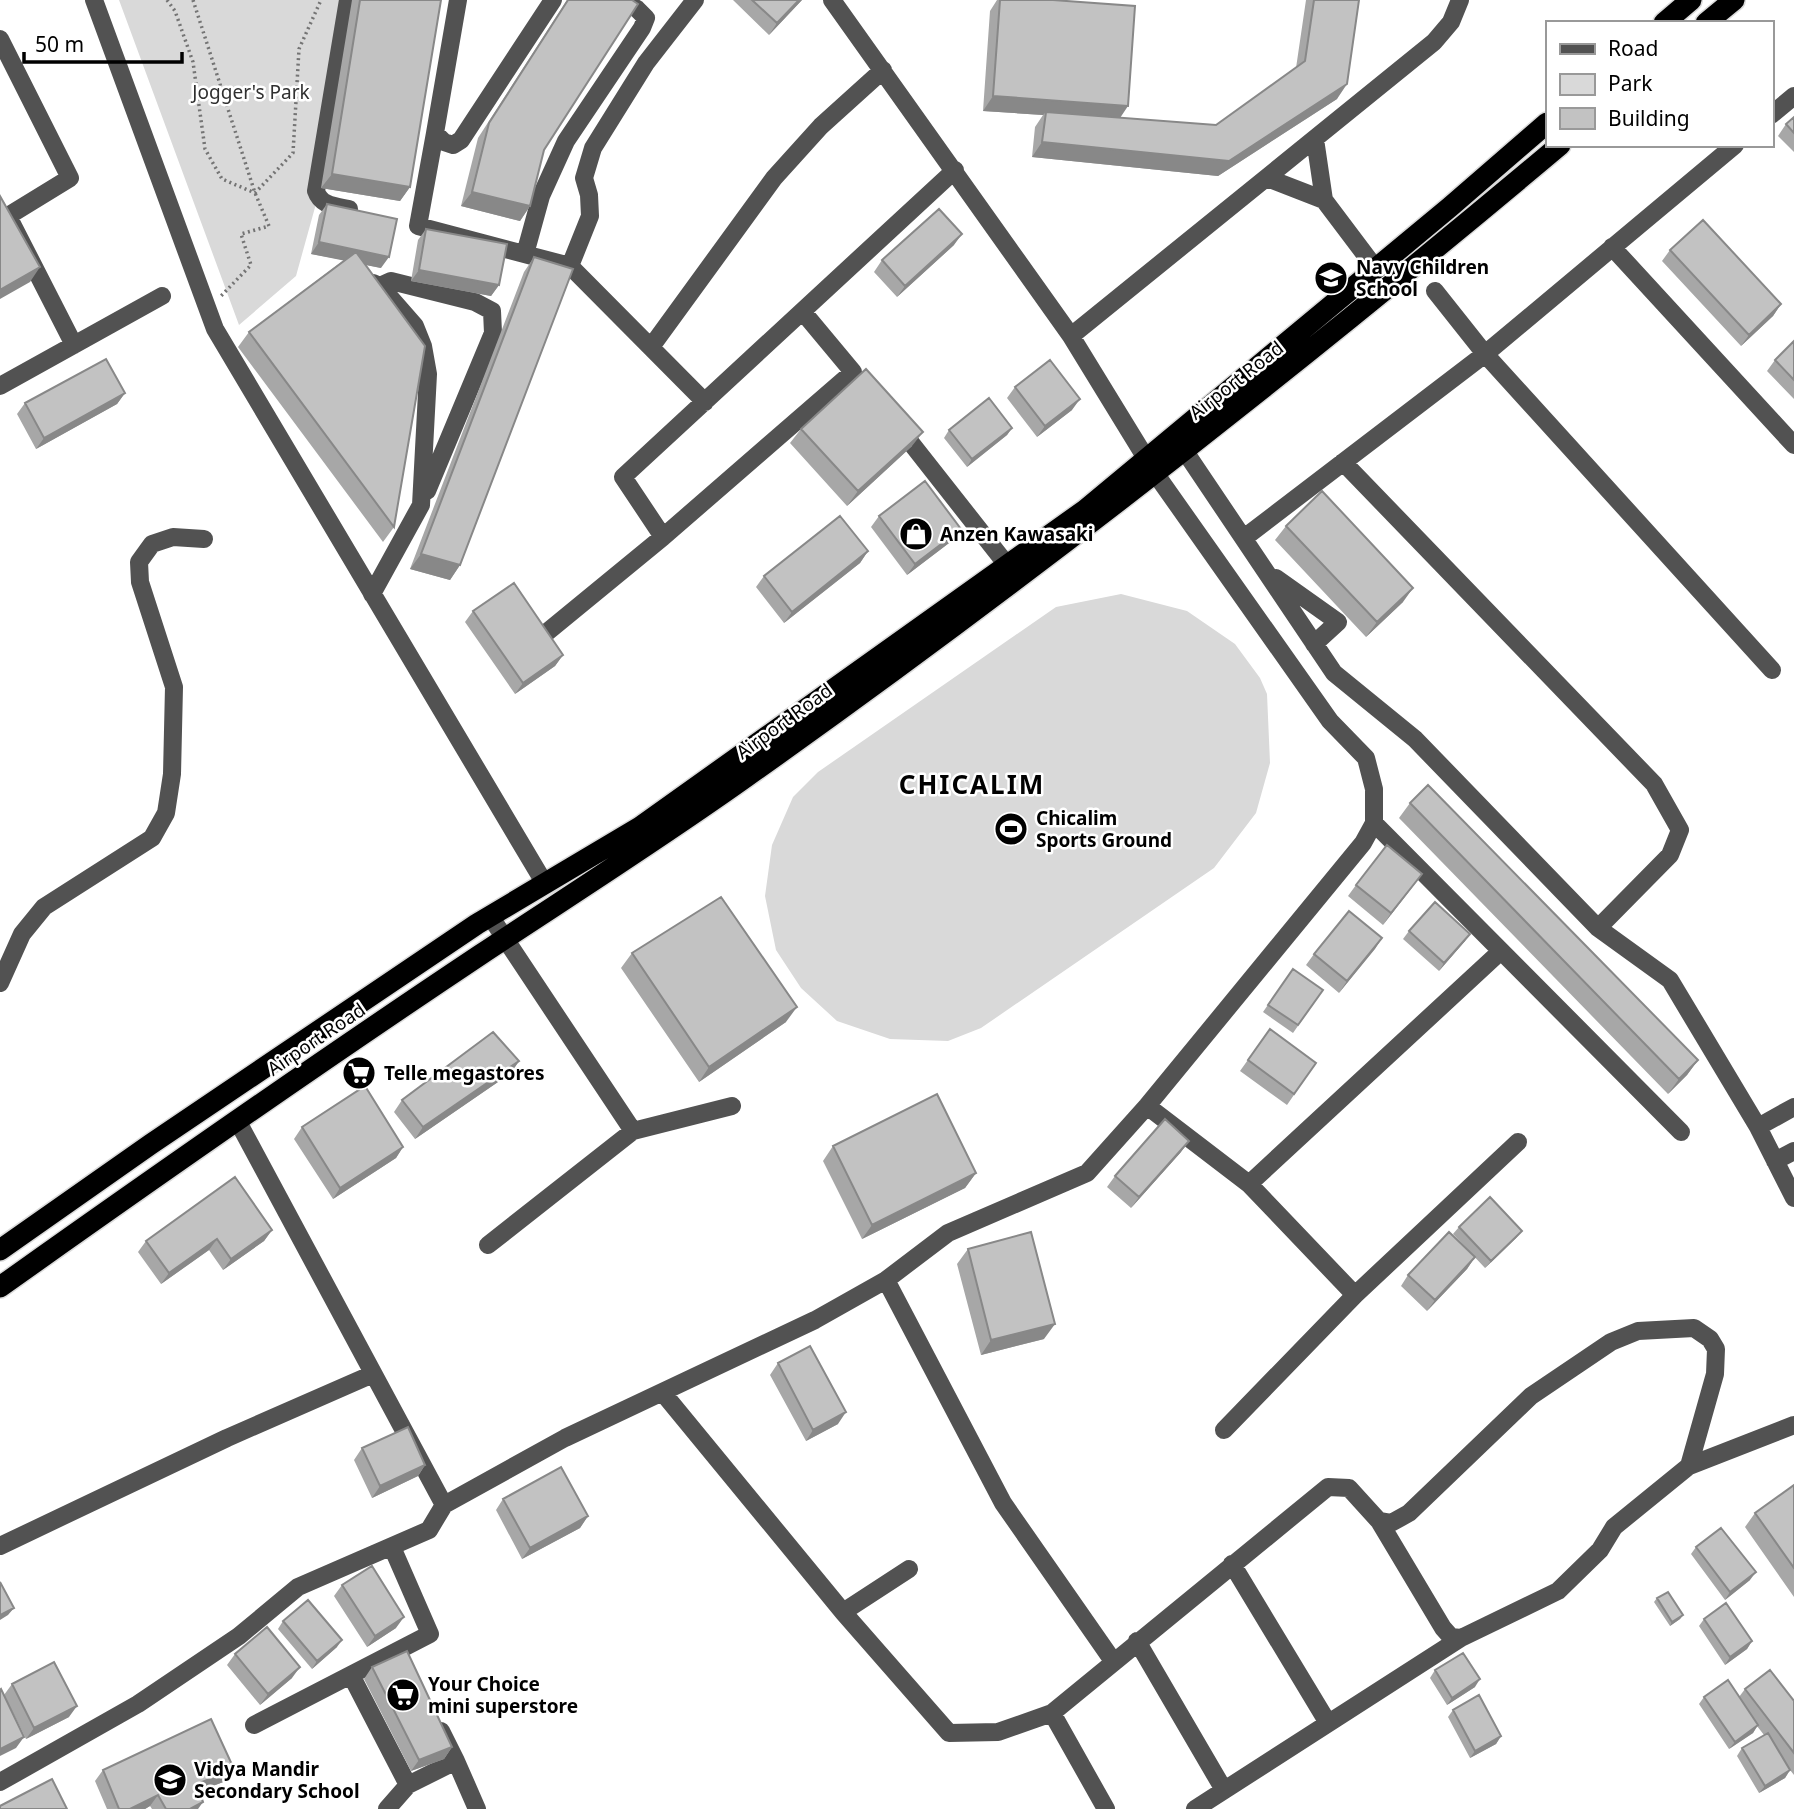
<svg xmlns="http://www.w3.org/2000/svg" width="1794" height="1809" viewBox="0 0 1794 1809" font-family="'Noto Sans',sans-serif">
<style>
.green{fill:#d9d9d9}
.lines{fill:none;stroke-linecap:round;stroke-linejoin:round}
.highway-casing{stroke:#dbdbdb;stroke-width:24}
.path{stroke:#747474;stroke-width:3.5;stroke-dasharray:2 3.5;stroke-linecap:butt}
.minor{stroke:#525252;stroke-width:18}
.highway{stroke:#000;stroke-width:21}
.wall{fill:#a7a7a7}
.shaded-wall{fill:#888}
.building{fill:#c2c2c2;stroke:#888;stroke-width:2}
.labels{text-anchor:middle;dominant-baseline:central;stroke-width:5;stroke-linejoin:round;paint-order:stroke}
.park-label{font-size:19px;fill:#303030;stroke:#fff}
.poi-label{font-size:19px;font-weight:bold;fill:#000;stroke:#fff;text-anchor:start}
.street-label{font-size:19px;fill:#000;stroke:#fff}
.district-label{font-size:26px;font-weight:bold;letter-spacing:2px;fill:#000;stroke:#fff}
</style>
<rect width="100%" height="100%" fill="#fff"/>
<!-- green -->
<path class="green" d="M119 0H362L342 110 296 276 239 325Z
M1121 594 1187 611 1235 644 1260 678 1267 694 1270 763 1256 813 1214 868 981 1028 948 1041 890 1039 837 1021 801 988 776 950 765 896 772 845 793 797 818 772 1056 607Z"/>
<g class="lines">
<defs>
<path id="highway" d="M1664 23 1691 0
M1706 23 1734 0
M0 1250 151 1144 477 924 640 827 1085 510 1450 207 1547 123
M0 1287C159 1174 318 1063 480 955 569 896 659 839 746 777 1027 578 1297 366 1560 145"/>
</defs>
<!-- highway casing -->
<use href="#highway" class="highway-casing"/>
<!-- path -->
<path class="path" d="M167 0 175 11 193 62 205 149 222 179 255 193 293 153 299 49 321 0
M193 0 255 193 269 226 241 234 251 265 221 296"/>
<!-- minor -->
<path class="minor" d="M94 0 215 329 545 884
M348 0 316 191C321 206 335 206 349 209
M458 0 435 133 444 142 453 145 461 140 553 0
M0 39 70 178 8 216 74 345
M1771 115 1794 96
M435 133 418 226 570 266 705 402
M1315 139 1324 200 1376 269
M1267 178 1324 200
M1612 247 1794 445
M525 254 541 196 566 141 642 28 646 18 637 9 622 0
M570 266 590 216 589 195 584 178 593 148 646 63 695 0
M380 286 391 281 475 302 492 311 493 333 427 491
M1435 291 1485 354 1772 670
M1071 336 1434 42 1451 22 1460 0
M651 347 774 178 821 126 883 70
M0 386 162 296
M900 429 1007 565
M1184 450 1334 673 1415 739 1598 928 1670 980 1758 1127 1794 1198
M1343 462 1654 784 1680 830 1670 855 1598 928
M663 537 853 372 803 312
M1244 538 1485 354 1735 145
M1276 578 1338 622 1314 644
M372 594 421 505 428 374 423 346 415 326 380 286 373 283
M546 633 663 537 623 477 955 170
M1374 823 1681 1132
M490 916 633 1131
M0 983 22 934 44 907 152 838 166 813 172 774 174 687 140 582 139 562 152 544 173 537 204 539
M1147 1106 1249 1184 1355 1295 1518 1142
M1758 1127 1794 1107
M1775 1161 1794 1151
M1249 1184 1501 951
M488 1245 633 1131 732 1106
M886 1280 1003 1503 1113 1661
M663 1393 843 1612 949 1733 998 1732 1052 1713 1328 1487 1349 1488 1379 1521 1391 1523 1409 1513 1531 1396 1611 1342 1638 1331 1694 1328 1710 1339 1716 1349 1715 1374 1689 1466
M1224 1430 1355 1295
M444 1505 565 1438 815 1320 886 1280 948 1233 1087 1173 1147 1106 1363 843 1374 823V789L1366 758 1330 721 1155 473 1071 336 832 0
M1379 1521 1443 1628 1451 1637 1461 1638 1558 1591 1600 1550 1614 1527 1689 1466 1794 1425
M0 1546 227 1438 373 1374
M1232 1564 1328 1723
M843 1612 909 1569
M1137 1641 1224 1790
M351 1675 408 1785 456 1761 441 1731
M1052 1713 1106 1809
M254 1725 430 1634 392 1547
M456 1761 477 1809
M0 1782 138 1704 239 1636 298 1587 429 1530 444 1505 237 1120
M387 1809 408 1785
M1195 1809 1461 1638"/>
<!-- highway -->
<use href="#highway" class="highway"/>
</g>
<!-- wall -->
<path class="wall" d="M352 0H441L410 187 400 201 321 188Z
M567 0H632L544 150 530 206 520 221 461 206 478 138Z
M733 0H802L769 35Z
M997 0H1053L1120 118 1216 125 1296 68 1306 0H1359L1337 99 1218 176 1032 157 1035 127 1043 115 983 111 990 11Z
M1794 117V152L1778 136 1786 124Z
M327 204 381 268 366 265 394 527 383 542 238 347 249 332 344 260 311 254 319 215Z
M426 229 499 285 491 296 411 281 418 240Z
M954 245 897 297 874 272 882 260Z
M1670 250 1781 304 1773 316 1741 346 1662 261Z
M534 257 460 565 450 580 410 569 524 272Z
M1794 341V399L1767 371 1775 360Z
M1015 387 1072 410 1037 437 1007 398Z
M125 393 117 404 36 449 17 414 25 403Z
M1012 428 1007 435 967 467 944 438 949 430Z
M801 429 912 446 847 506 790 443Z
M879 516 961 529 953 540 907 575 871 527Z
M1286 526 1403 602 1366 637 1275 540Z
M868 551 860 563 784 623 756 587 764 576Z
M473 611 563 655 555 666 515 694 465 622Z
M1410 803 1698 1060 1687 1075 1668 1094 1399 818Z
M1422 874 1383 925 1348 896 1356 885Z
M1409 931 1465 941 1439 971 1403 939Z
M1382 938 1339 993 1306 965 1314 954Z
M632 953 786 1022 699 1082 621 968Z
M1293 969 1323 990 1293 1033 1263 1012Z
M1270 1029 1316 1063 1287 1105 1240 1071Z
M519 1061 511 1073 415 1139 394 1112 402 1100Z
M302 1127 403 1147 396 1158 333 1199 294 1139Z
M833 1146 976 1173 965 1188 862 1239 823 1161Z
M1181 1152 1131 1208 1107 1187 1115 1176Z
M1459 1227 1522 1231 1516 1238 1485 1268 1453 1234Z
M272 1230 264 1241 223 1270 209 1250 161 1284 138 1252 146 1241Z
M968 1249 1044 1339 981 1355 957 1264Z
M1475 1257 1467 1269 1427 1311 1401 1286 1408 1275Z
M778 1363 838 1424 806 1441 770 1375Z
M362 1448 425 1465 418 1476 372 1498 354 1460Z
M1794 1485V1597L1745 1527 1755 1513Z
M503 1499 588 1516 580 1528 522 1559 496 1510Z
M1696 1547 1750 1580 1725 1600 1691 1554Z
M342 1585 396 1628 367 1647 334 1596Z
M1657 1598 1683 1615 1680 1619 1670 1626 1654 1602Z
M1704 1619 1752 1641 1747 1649 1725 1665 1699 1626Z
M283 1621 337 1647 312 1669 278 1629Z
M235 1654 292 1678 260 1705 227 1665Z
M372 1667 452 1747 444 1759 411 1771 364 1679Z
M1435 1670 1475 1687 1447 1705 1430 1678Z
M12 1684 69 1717 26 1739 4 1695Z
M1745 1689 1794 1701V1775L1790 1770 1785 1778 1759 1793 1737 1756 1742 1748 1764 1735 1757 1726 1753 1733 1729 1749 1699 1704 1704 1697H1739Z
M1453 1710 1501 1736 1496 1744 1470 1758 1448 1717Z
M234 1769 226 1781 199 1791 198 1809H152L150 1806 145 1809H107L95 1781 103 1770Z"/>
<!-- shaded-wall -->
<path class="shaded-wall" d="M799 0H802L769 35 777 23Z
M1347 84 1337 99 1218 176 1032 157 1042 142 1229 161Z
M993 96 1128 106 1118 121 1046 112 1043 115 983 111Z
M332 174 410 187 400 201 321 188Z
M472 192 530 206 520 221 461 206Z
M962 234 954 245 897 297 905 286Z
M319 242 389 257 381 268 311 254Z
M40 267 30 282 0 299V290Z
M419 270 499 285 491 296 411 281Z
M1781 304 1773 316 1741 346 1749 335Z
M125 393 117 404 36 449 44 438Z
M1080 399 1072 410 1037 437 1045 426Z
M1012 428 1007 435 967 467 972 459Z
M923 432 912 446 847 506 858 491Z
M961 529 953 540 907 575 915 564Z
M868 551 860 563 784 623 792 612Z
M421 554 460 565 450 580 410 569Z
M1413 588 1403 602 1366 637 1377 622Z
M563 655 555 666 515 694 523 683Z
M1422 874 1414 885 1383 925 1391 913Z
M1470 934 1465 941 1439 971 1444 963Z
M1382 938 1375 949 1339 993 1347 981Z
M797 1007 786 1022 699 1082 709 1067Z
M1698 1060 1687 1075 1668 1094 1679 1079Z
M519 1061 511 1073 415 1139 423 1127Z
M1189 1141 1181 1152 1131 1208 1139 1197Z
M403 1147 396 1158 333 1199 340 1188Z
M976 1173 965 1188 862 1239 872 1225Z
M272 1230 264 1241 223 1270 231 1259Z
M1522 1231 1516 1238 1485 1268 1491 1261Z
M217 1239 209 1250 161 1284 169 1273Z
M1475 1257 1467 1269 1427 1311 1435 1300Z
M1055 1324 1044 1339 981 1355 991 1340Z
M846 1412 838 1424 806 1441 813 1430Z
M425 1465 418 1476 372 1498 380 1486Z
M588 1516 580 1528 522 1559 530 1548Z
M1756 1572 1750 1580 1725 1600 1730 1592Z
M14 1608 8 1615 0 1620V1615Z
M1683 1615 1680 1619 1670 1626 1672 1622Z
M404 1617 396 1628 367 1647 375 1636Z
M342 1640 337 1647 312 1669 317 1661Z
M1752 1641 1747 1649 1725 1665 1730 1657Z
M300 1667 292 1678 260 1705 268 1694Z
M1480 1679 1475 1687 1447 1705 1452 1698Z
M77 1706 69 1717 26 1739 34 1728Z
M1758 1725 1753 1733 1729 1749 1735 1742Z
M1501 1736 1496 1744 1470 1758 1475 1751Z
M24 1737 16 1748 0 1756V1749Z
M452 1747 444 1759 411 1771 419 1760Z
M234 1769 226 1781 189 1795 197 1784Z
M1790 1770 1785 1778 1759 1793 1765 1786Z
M158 1795 150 1806 145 1809H130Z
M203 1802 198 1809H190Z"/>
<!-- building -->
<path class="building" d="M360 0H441L410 187 332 174Z
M568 0H632L638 4 544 150 530 206 472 192 489 123Z
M752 0H799L777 23Z
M1000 0H1053L1135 6 1128 106 993 96Z
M1314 0H1359L1347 84 1229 161 1042 142 1046 112 1216 125 1305 61Z
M1794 117V133L1786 124Z
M0 196 40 267 0 290Z
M327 204 397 219 389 257 319 242Z
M939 209 962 234 905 286 882 260Z
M1703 220 1781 304 1749 335 1670 250Z
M426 229 507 244 499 285 419 270Z
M356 252 425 346 394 527 249 332Z
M534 257 573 269 460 565 421 554Z
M1794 341V380L1775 360Z
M106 359 125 393 44 438 25 403Z
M1050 360 1080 399 1045 426 1015 387Z
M866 369 923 432 858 491 801 429Z
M989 398 1012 428 972 459 949 430Z
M925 481 961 529 915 564 879 516Z
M1322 491 1413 588 1377 622 1286 526Z
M840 516 868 551 792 612 764 576Z
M514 583 563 655 523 683 473 611Z
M1428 785 1698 1060 1679 1079 1410 803Z
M1387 845 1422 874 1391 913 1356 885Z
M721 897 797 1007 709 1067 632 953Z
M1435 902 1470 934 1444 963 1409 931Z
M1349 911 1382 938 1347 981 1314 954Z
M1293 969 1323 990 1298 1025 1268 1005Z
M1270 1029 1316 1063 1294 1094 1248 1060Z
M493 1032 519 1061 423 1127 402 1100Z
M365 1086 403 1147 340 1188 302 1127Z
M937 1094 976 1173 872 1225 833 1146Z
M1165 1119 1189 1141 1139 1197 1115 1176Z
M235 1177 272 1230 231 1259 217 1239 169 1273 146 1241Z
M1490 1197 1522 1231 1491 1261 1459 1227Z
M1031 1232 1055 1324 991 1340 968 1249Z
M1449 1232 1475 1257 1435 1300 1408 1275Z
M810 1346 846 1412 813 1430 778 1363Z
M408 1427 425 1465 380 1486 362 1448Z
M561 1467 588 1516 530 1548 503 1499Z
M1794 1485V1568L1755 1513Z
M1721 1528 1756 1572 1730 1592 1696 1547Z
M372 1566 404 1617 375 1636 342 1585Z
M0 1582 14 1608 0 1615Z
M1668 1592 1683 1615 1672 1622 1657 1598Z
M308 1600 342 1640 317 1661 283 1621Z
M1726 1603 1752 1641 1730 1657 1704 1619Z
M267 1627 300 1667 268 1694 235 1654Z
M407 1651 452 1747 419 1760 372 1667Z
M1463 1653 1480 1679 1452 1698 1435 1670Z
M54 1662 77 1706 34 1728 12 1684Z
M1770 1670 1794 1701V1753L1745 1689Z
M1728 1680 1758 1725 1735 1742 1704 1697Z
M1 1689 24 1737 0 1749V1690Z
M1479 1695 1501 1736 1475 1751 1453 1710Z
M211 1719 234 1769 197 1784 203 1802 190 1809H166L158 1795 130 1809H119L103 1770Z
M1768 1733 1790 1770 1765 1786 1742 1748Z
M52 1779 67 1809H0V1806Z"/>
<!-- icons -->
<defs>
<symbol id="school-disc" viewBox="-11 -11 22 22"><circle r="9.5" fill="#000" stroke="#fff"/><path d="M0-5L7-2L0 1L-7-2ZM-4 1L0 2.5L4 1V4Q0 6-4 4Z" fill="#fff"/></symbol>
<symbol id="shop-disc" viewBox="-11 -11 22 22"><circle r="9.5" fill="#000" stroke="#fff"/><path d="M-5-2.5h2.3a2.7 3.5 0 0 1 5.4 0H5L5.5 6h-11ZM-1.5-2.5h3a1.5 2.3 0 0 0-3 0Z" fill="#fff"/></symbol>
<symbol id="stadium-disc" viewBox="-11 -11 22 22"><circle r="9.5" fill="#000" stroke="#fff"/><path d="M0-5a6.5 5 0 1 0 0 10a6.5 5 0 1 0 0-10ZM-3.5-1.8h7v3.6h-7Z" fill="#fff"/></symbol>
<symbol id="supermarket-disc" viewBox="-11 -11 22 22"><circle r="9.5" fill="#000" stroke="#fff"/><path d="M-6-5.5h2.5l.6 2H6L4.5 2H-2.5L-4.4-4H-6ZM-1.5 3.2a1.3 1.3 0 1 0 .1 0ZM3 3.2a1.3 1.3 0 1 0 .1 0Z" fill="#fff"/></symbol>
</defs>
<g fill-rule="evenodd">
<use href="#school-disc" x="1312" y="259" width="38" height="38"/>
<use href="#shop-disc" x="897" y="515" width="38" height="38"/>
<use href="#stadium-disc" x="992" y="810" width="38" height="38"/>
<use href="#supermarket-disc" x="340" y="1054" width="38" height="38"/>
<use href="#supermarket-disc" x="384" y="1676" width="38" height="38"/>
<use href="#school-disc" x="151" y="1761" width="38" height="38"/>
</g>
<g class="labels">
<!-- park labels -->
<g class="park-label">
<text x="251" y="92">Jogger's Park</text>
</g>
<!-- poi labels -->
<g class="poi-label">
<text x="1356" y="267">Navy Children<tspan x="1356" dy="22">School</tspan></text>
<text x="940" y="534">Anzen Kawasaki</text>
<text x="1036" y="818">Chicalim<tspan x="1036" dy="22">Sports Ground</tspan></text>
<text x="384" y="1073">Telle megastores</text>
<text x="428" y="1684">Your Choice<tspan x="428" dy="22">mini superstore</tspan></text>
<text x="194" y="1769">Vidya Mandir<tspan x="194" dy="22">Secondary School</tspan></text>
</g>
<!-- street labels -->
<g class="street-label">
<text transform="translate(1236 380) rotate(-38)">Airport Road</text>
<text transform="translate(784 721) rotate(-36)">Airport Road</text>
<text transform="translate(316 1039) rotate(-34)">Airport Road</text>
</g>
<!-- district labels -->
<g class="district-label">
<text x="972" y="784">CHICALIM</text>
</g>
</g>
<!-- legend -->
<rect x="1546" y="21" width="228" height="126" fill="#ffffff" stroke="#999999" stroke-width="2"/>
<rect x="1560" y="44" width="35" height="10" fill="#525252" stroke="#999999" stroke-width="2"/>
<text x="1608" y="56" font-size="21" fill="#000000">Road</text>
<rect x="1560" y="74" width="35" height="21" fill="#d9d9d9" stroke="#999999" stroke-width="2"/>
<text x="1608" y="91" font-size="21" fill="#000000">Park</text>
<rect x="1560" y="108" width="35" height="21" fill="#c2c2c2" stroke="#999999" stroke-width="2"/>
<text x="1608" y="126" font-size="21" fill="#000000">Building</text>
<!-- scale -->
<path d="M24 52v10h158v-10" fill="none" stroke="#000000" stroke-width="3.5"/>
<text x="35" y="52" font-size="21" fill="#000000" stroke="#ffffff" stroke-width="5" paint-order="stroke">50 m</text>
</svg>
